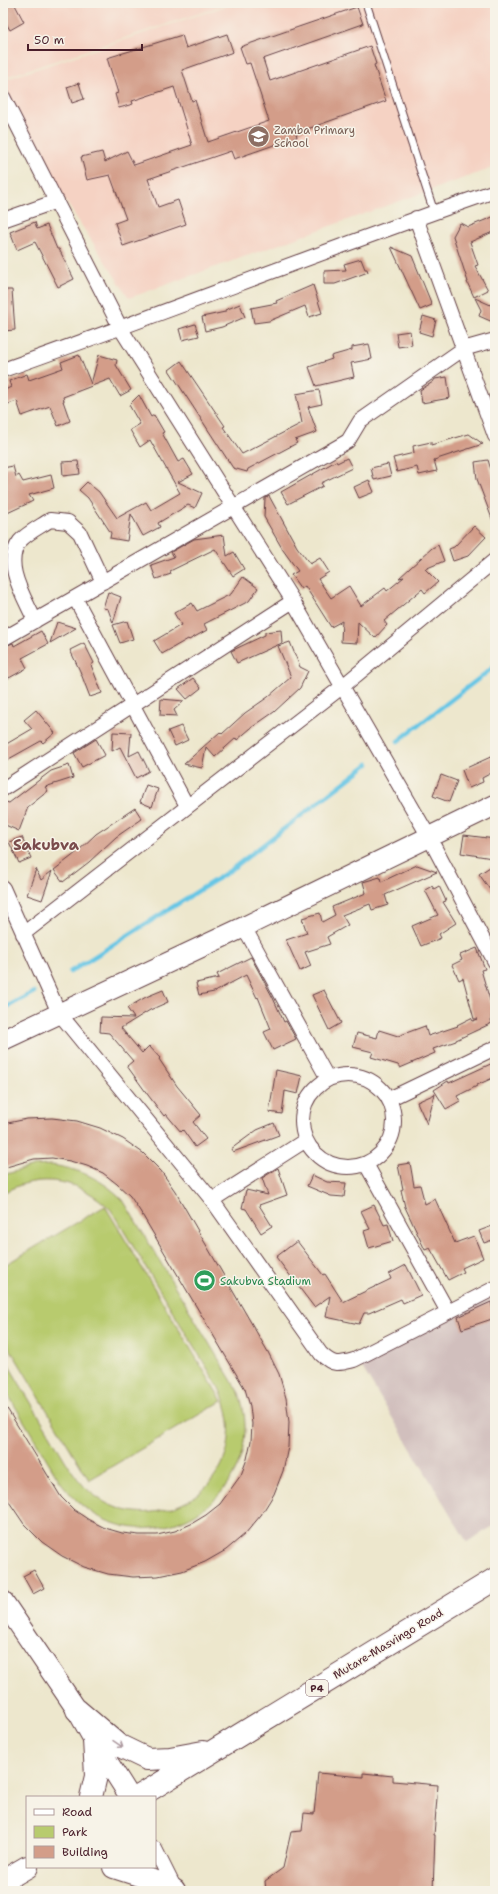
<svg xmlns="http://www.w3.org/2000/svg" width="498" height="1894" viewBox="0 0 498 1894" font-family="'Shantell Sans',sans-serif">
<style>
.built{fill:#f5d2c3}
.industrial{fill:#d1bfbd}
.green{fill:#b8cb6e;stroke:#81754c}
.lines{fill:none;stroke-linecap:round;stroke-linejoin:round}
.stream{stroke:#66c6e5;stroke-width:4.5}
.building{fill:#d39d89}
.lane-casing{stroke:#623d43;stroke-width:9}
.street-casing{stroke:#623d43;stroke-width:16}
.secondary-casing{stroke:#623d43;stroke-width:22}
.highway-casing{stroke:#623d43;stroke-width:24}
.lane{stroke:#fff;stroke-width:7}
.street{stroke:#fff;stroke-width:14}
.secondary{stroke:#fff;stroke-width:20}
.highway{stroke:#fff;stroke-width:22}
.oneway{stroke:#ae9aa0}
.labels{text-anchor:middle;dominant-baseline:central;stroke-width:3;stroke-linejoin:round;paint-order:stroke}
.shield{fill:#f7f3e8;stroke:#7e5f64;stroke-width:1}
.shield-label{font-size:10px;font-weight:bold;fill:#4a1f2b}
.education-label{font-size:11px;fill:#785e54;stroke:#f7f3e8;text-anchor:start}
.leisure-label{font-size:11px;fill:#27864d;stroke:#f7f3e8;text-anchor:start}
.street-label{font-size:11px;fill:#4a1f2b;stroke:#f7f3e8}
.district-label{font-size:15px;font-weight:bold;fill:#7a4b4c;stroke:#f7f3e8}
</style>
<rect width="100%" height="100%" fill="#f7f3e8"/>
<filter id="ink" filterUnits="userSpaceOnUse"><feTurbulence type="fractalNoise" baseFrequency=".025" numOctaves="2"/><feDisplacementMap in="SourceGraphic" scale="8" xChannelSelector="R" yChannelSelector="G"/><feConvolveMatrix kernelMatrix="1 2 1 2 8 2 1 2 1" color-interpolation-filters="sRGB"/></filter>
<filter id="wash" filterUnits="userSpaceOnUse"><feTurbulence type="fractalNoise" baseFrequency=".012" numOctaves="4" result="noise"/><feDisplacementMap in="SourceGraphic" scale="16" xChannelSelector="R" yChannelSelector="G"/><feGaussianBlur stdDeviation="0.9" result="paint"/><feColorMatrix in="noise" values="0 0 0 0 0 0 0 0 0 0 0 0 0 0 0 0 0 1.4 0 .05"/><feComposite in="paint" operator="in"/></filter>
<g filter="url(#wash)">
<rect width="100%" height="100%" fill="#ede7cd"/>
<!-- built -->
<path class="built" d="M3 3H231L3 78Z
M235 3H495V167L129 298 3 105V80Z"/>
<!-- industrial -->
<path class="industrial" d="M495 1295V1525L467 1542 360 1364Z"/>
<!-- green -->
<path class="green" d="M51 1165C80 1169 102 1179 123 1200L239 1393C242 1403 245 1414 245 1425 247 1503 161 1555 94 1514 79 1505 69 1493 59 1480L3 1386V1356C18 1381 33 1406 48 1431 63 1456 76 1485 101 1500 151 1532 224 1499 229 1438 231 1419 226 1403 218 1386L111 1210C81 1180 41 1171 3 1193V1175L34 1166Z
M105 1206 222 1401 89 1480 3 1337V1266Z"/>
<g class="lines">
<!-- stream -->
<path class="stream" d="M398 741 495 666
M70 972 228 872 368 764
M3 1009 34 992"/>
</g>
<g id="blocks">
<!-- building -->
<path class="building" d="M3 3H14L24 22 10 30 3 18Z
M357 7 363 24 263 59 270 81 370 46 376 64 374 65 386 101 296 133 297 137 234 159 231 151 148 179 158 207 178 200 186 224 123 246 115 223 126 219 110 175 87 180 81 157 102 152 105 162 127 151 134 165 192 145 174 87 132 101 133 104 119 108 115 94 118 93 107 58 182 35 186 48 227 34 233 52 182 70 192 101 195 100 208 142 269 121 250 63 246 64 240 47Z
M79 83 84 99 72 103 67 87Z
M495 216V231L470 242 478 265 475 266 488 290 474 297 467 282H468L453 236 460 223 468 227Z
M35 222 37 229 47 225 57 249H59L74 279 58 287 35 242 17 250 10 232Z
M391 247 412 256 432 305 420 310Z
M361 259 365 269H367L368 272 335 284H324V271L346 270 344 264Z
M313 285 322 313 309 317 305 306 269 321 254 323 251 308 277 303 276 301Z
M3 290H12L15 330 3 331Z
M475 298 495 307V323L479 316 481 310Z
M240 304 245 317 222 327 205 331 202 317 225 312V310Z
M423 316 436 320 432 336 419 332Z
M195 324 199 336 182 340 179 329Z
M410 331 412 345 398 347 396 333Z
M369 344 372 359 351 363 354 377 316 386 309 367 332 359 331 356 352 350V347Z
M79 355 91 384 99 355 117 360 116 365 131 390 120 396 110 379 63 397 64 401H63L70 421 58 426 50 406 22 416 17 401 3 406V391L11 387 9 381 27 374 29 380 63 368 61 362Z
M181 361 225 426 223 427 242 454 302 423 296 394 319 390 322 404 308 407 317 432 295 440 297 443 248 469 247 472 233 468 169 370Z
M447 377 450 398 422 403 420 390 433 382 435 379Z
M139 395 151 417 154 415 164 432 162 433 178 462 184 459 193 474 178 482 202 493 195 508 188 505 158 523 160 527 143 536 131 514 127 541 110 538 111 533 88 498 79 490 87 482 99 492 117 518 146 502 151 510 180 493 150 440 140 447 130 430 140 424 129 405Z
M469 434 483 444 434 460 437 471 419 475 417 467 397 472 393 458 414 453 413 446 431 442V445Z
M347 458 352 468 321 483 323 486 288 504 281 492 336 461 337 463Z
M488 460 495 483 494 524 477 479 475 462Z
M78 461 80 474 63 476 62 462Z
M388 464 391 476 374 480 371 468Z
M13 466 16 477 19 475 23 482 51 475 54 488 29 495 33 501 3 515V468Z
M369 480 374 492 359 498 354 487Z
M269 496 297 547 310 564 320 558 329 572 318 579 331 598 349 586 361 606 385 588 387 591 404 577 399 578 432 548 438 545 444 561 425 569 438 582 425 593 422 589 384 621 387 625 375 638 358 622 357 643 341 642 342 621 331 627 305 586 301 589 291 575 298 571 283 550 264 517 265 498Z
M474 526 486 537 468 556 453 561 449 549 454 547Z
M224 535 227 556 234 552 244 569 233 576 215 549 170 571 171 574 156 579 151 565 174 557 171 552 194 539Z
M243 577 258 588 249 601 204 624 207 630 189 640 188 639 162 654 154 641 181 625 174 613 192 603 197 611 231 594Z
M108 592 121 597 113 623 108 609 103 608Z
M127 621 133 639 120 643 113 625Z
M57 622 76 628 50 643Z
M281 630 282 643 237 663 231 651 265 635V632Z
M41 631 48 644 22 658 27 668 9 678 3 667V647L13 643 14 646Z
M290 642 300 667 308 671 300 688 274 712 251 728 237 740 236 738 215 757 206 747 202 768 184 764 220 732 222 734 245 713 268 697 291 677 278 646Z
M84 643 94 663 91 665 102 693 90 697 80 671 70 650Z
M193 678 201 688 187 699 178 689Z
M161 699 184 701 174 710 177 716 160 715Z
M36 710 55 733 43 743 41 741 7 760 3 753V746L32 729 24 720Z
M181 726 188 740 175 746 168 731Z
M113 732 131 733 129 756 139 751 149 771 136 778 120 747 112 751Z
M96 739 105 755 82 767 74 753Z
M495 755V771L482 778 483 782 469 788 462 770Z
M69 765 73 778 45 787 48 791 28 807 19 831 3 824V801L9 803 51 771Z
M441 775 457 781 449 802 433 796Z
M146 785 158 789 152 807 140 802Z
M135 808 142 819 116 837 89 862 63 882 54 870 76 853 96 834Z
M464 835 495 839 492 858 461 853Z
M22 837 31 858 19 863 9 842Z
M417 865 437 872 385 895 388 905 372 910 370 904 342 915 348 925 327 937 330 944 305 952 311 966 300 971 286 940 307 933 302 918 320 913 322 922 335 915 332 907 366 893 363 882 380 877 381 882Z
M490 867 495 874V897L479 874Z
M36 869 41 880 52 871 42 900 27 895Z
M432 886 434 889 439 886 446 901 443 902 456 923 439 934 441 938 421 946 412 926 438 915 425 890Z
M477 948 485 969 481 970 492 1007 491 1020 492 1023 456 1040V1041L433 1049 435 1053 400 1068 398 1065 371 1057 373 1052 353 1047 357 1033 377 1038 379 1030 398 1036 425 1026 428 1036 458 1026 457 1025 471 1018 473 1021 478 1019H474L463 978 459 980 452 965 462 960 460 955Z
M251 957 273 998 284 1022 286 1021 296 1039 273 1050 264 1032 271 1029 258 997 257 998 246 975 214 992 199 995 196 983 219 978 217 974Z
M163 990 168 1002 150 1010 121 1028 142 1053 149 1046 160 1058 159 1059 177 1086 201 1115 193 1122 206 1139 195 1147 183 1130 181 1132 166 1114 164 1116 148 1095 127 1066 133 1061 109 1033 100 1032 101 1017 134 1018 127 1008 146 997Z
M324 990 341 1023 329 1030 312 995Z
M495 1062V1077L477 1085V1086L457 1096 460 1101 446 1109 434 1090 448 1081 449 1083Z
M276 1070 302 1076 298 1094 285 1091 282 1114 269 1112Z
M435 1094 427 1124 417 1102Z
M52 1118 77 1121 100 1128 123 1139 143 1153 161 1171 175 1191 268 1352 279 1374 286 1398 289 1422 288 1447 283 1471 274 1494 261 1515 245 1534 226 1550 205 1562 182 1571 158 1576 133 1577 108 1574 84 1567 62 1556 42 1542 24 1524 3 1493V1402L61 1497 74 1510 89 1520 105 1528 122 1533 139 1535H157L175 1531 191 1524 206 1515 220 1504 241 1475 247 1459 251 1441 252 1424 250 1406 245 1389 140 1211 130 1196 117 1184 103 1173 87 1166 70 1161 52 1158 34 1159 3 1168V1124L27 1119Z
M274 1123 279 1135 233 1152 231 1149 257 1130Z
M410 1163 414 1186 420 1185 425 1204 435 1199 455 1243 474 1236 483 1258 462 1268 464 1272 448 1280 430 1248 425 1250 405 1207 401 1190 403 1189 398 1165Z
M278 1168 287 1195 259 1205 272 1226 261 1233 246 1209 242 1208 246 1190 268 1195 262 1178Z
M312 1175 327 1182 346 1183 344 1197 331 1196 307 1186Z
M374 1205 384 1225 388 1224 393 1241 369 1248 364 1231 370 1229 361 1211Z
M495 1225V1239L484 1243 479 1231Z
M297 1241 323 1275 325 1274 343 1302 391 1279 389 1274 406 1265 421 1295 403 1303 401 1299 369 1313H364L359 1324 326 1317 330 1296 314 1307 276 1257Z
M491 1302 495 1318 462 1329 458 1317Z
M34 1570 44 1588 33 1594 23 1576Z
M318 1773 363 1777V1773L393 1776V1781L438 1785 434 1835H435L433 1891H266L265 1881 283 1868 291 1832 302 1831 304 1813 314 1814Z"/>
</g>
</g>
<g filter="url(#ink)">
<use href="#blocks" fill-opacity="0" stroke="#623d43" stroke-width="1"/>
<g class="lines">
<defs>
<path id="lane" d="M366 3 434 212"/>
<path id="street" d="M3 97 121 329 293 601 429 837 495 962
M416 218 495 436
M3 220 57 201
M3 370C168 312 330 248 495 191
M75 598 187 806
M35 621C25 598 2 564 20 541 27 533 41 526 50 520L68 522 80 533 103 582
M3 639 348 441 360 421 463 349 495 340
M3 789 293 601
M3 888 59 1013 212 1200 321 1354C334 1366 338 1364 354 1360L495 1288
M244 927 328 1079
M23 934 343 686 495 560
M302 1121a46 46 0 1 1 92 0a46 46 0 1 1-92 0Z
M389 1099 495 1048
M366 1164 448 1312
M212 1200 306 1140
M155 1849 176 1891"/>
<path id="secondary" d="M3 1040 244 927 495 805
M3 1601 77 1710 94 1740 130 1797"/>
<path id="highway" d="M77 1710 118 1745 147 1759 170 1758 203 1752
M91 1797 96 1776 94 1740
M138 1797 495 1579
M114 1867 139 1875 174 1890
M3 1881 27 1867"/>
</defs>
<!-- lane casing -->
<use href="#lane" class="lane-casing"/>
<!-- street casing -->
<use href="#street" class="street-casing"/>
<!-- secondary casing -->
<use href="#secondary" class="secondary-casing"/>
<!-- highway casing -->
<use href="#highway" class="highway-casing"/>
<!-- lane -->
<use href="#lane" class="lane"/>
<!-- street -->
<use href="#street" class="street"/>
<!-- secondary -->
<use href="#secondary" class="secondary"/>
<!-- highway -->
<use href="#highway" class="highway"/>
</g>
<!-- one-way arrows -->
<defs><path id="oneway-shaft" d="M-6 0H5M1.5-3L5.5 0L1.5 3" fill="none" stroke-width="1.6" stroke-linecap="round" stroke-linejoin="round"/></defs>
<use class="oneway" href="#oneway-shaft" transform="translate(118 1744) rotate(34)"/>
</g>
<!-- icons -->
<defs>
<symbol id="school-disc" viewBox="-11 -11 22 22"><circle r="9.5" fill="#8d6e63" stroke="#f7f3e8"/><path d="M0-5L7-2L0 1L-7-2ZM-4 1L0 2.5L4 1V4Q0 6-4 4Z" fill="#fff"/></symbol>
<symbol id="stadium-disc" viewBox="-11 -11 22 22"><circle r="9.5" fill="#2e9e5b" stroke="#f7f3e8"/><path d="M0-5a6.5 5 0 1 0 0 10a6.5 5 0 1 0 0-10ZM-3.5-1.8h7v3.6h-7Z" fill="#fff"/></symbol>
</defs>
<g fill-rule="evenodd">
<use href="#school-disc" x="246" y="124" width="25" height="25"/>
<use href="#stadium-disc" x="192" y="1268" width="25" height="25"/>
</g>
<g class="labels">
<!-- shield labels -->
<rect class="shield" x="306" y="1680" width="22" height="16" rx="3"/>
<g class="shield-label">
<text x="317" y="1688">P4</text>
</g>
<!-- education labels -->
<g class="education-label">
<text x="274" y="130">Zamba Primary<tspan x="274" dy="13">School</tspan></text>
</g>
<!-- leisure labels -->
<g class="leisure-label">
<text x="220" y="1281">Sakubva Stadium</text>
</g>
<!-- street labels -->
<g class="street-label">
<text transform="translate(388 1644) rotate(-31)">Mutare-Masvingo Road</text>
</g>
<!-- district labels -->
<g class="district-label">
<text x="46" y="845">Sakubva</text>
</g>
</g>
<!-- margin -->
<rect width="498" height="1894" fill="none" stroke="#f7f3e8" stroke-width="16"/>
<!-- legend -->
<rect x="26" y="1796" width="130" height="72" fill="#f7f3e8" stroke="#b29e9c"/>
<rect x="34" y="1809" width="20" height="6" fill="#ffffff" stroke="#b29e9c"/>
<text x="62" y="1816" font-size="12" fill="#4a1f2b">Road</text>
<rect x="34" y="1826" width="20" height="12" fill="#b8cb6e" stroke="#b29e9c"/>
<text x="62" y="1836" font-size="12" fill="#4a1f2b">Park</text>
<rect x="34" y="1846" width="20" height="12" fill="#d39d89" stroke="#b29e9c"/>
<text x="62" y="1856" font-size="12" fill="#4a1f2b">Building</text>
<!-- scale -->
<path d="M28 44v6h114v-6" fill="none" stroke="#4a1f2b" stroke-width="2"/>
<text x="34" y="44" font-size="12" fill="#4a1f2b" stroke="#f7f3e8" stroke-width="3" paint-order="stroke">50 m</text>
</svg>
